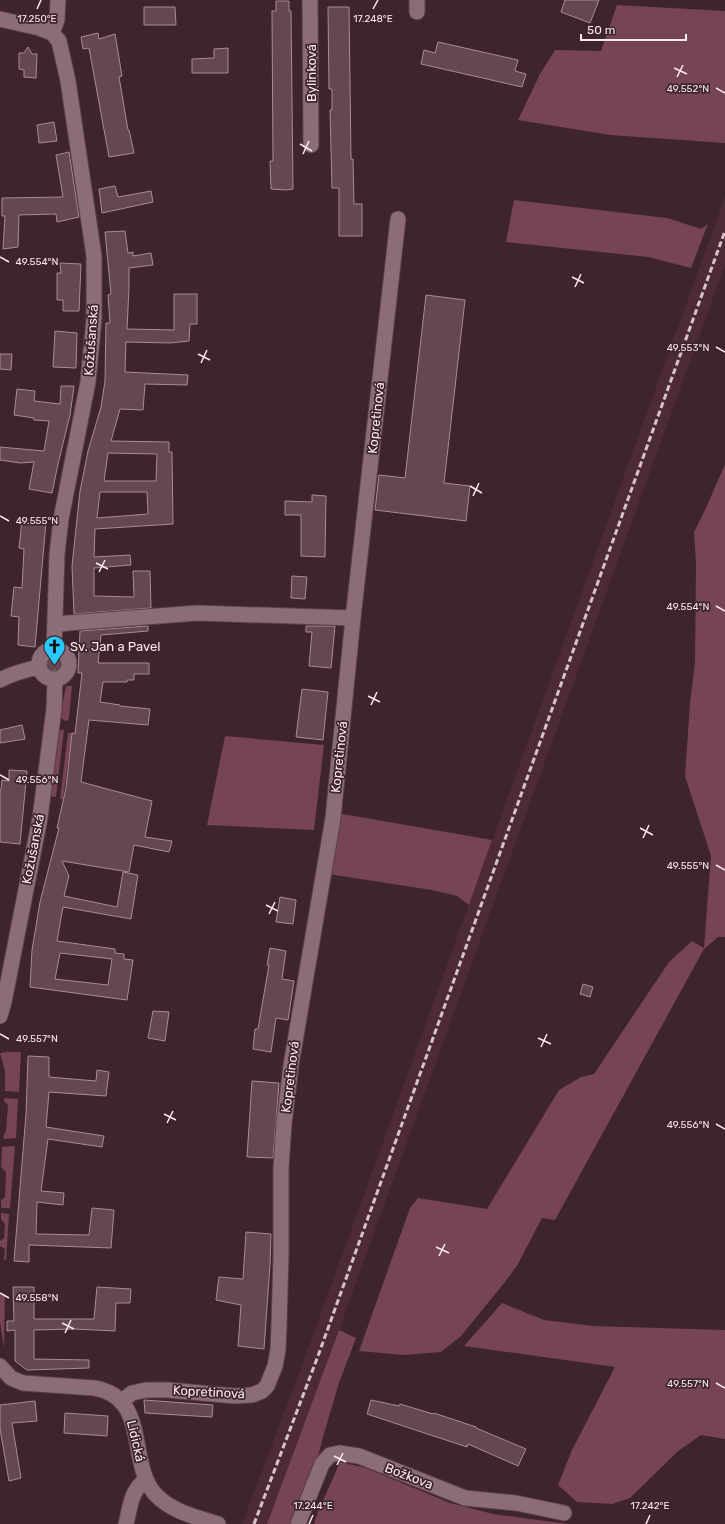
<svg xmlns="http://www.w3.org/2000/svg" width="725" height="1524" viewBox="0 0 725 1524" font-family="Rubik,sans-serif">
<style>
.built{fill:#4c2b37}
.green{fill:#764456}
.building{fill:#644751;stroke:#ab8b94;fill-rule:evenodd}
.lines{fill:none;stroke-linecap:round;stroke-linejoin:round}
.minor-casing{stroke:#574149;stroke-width:17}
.minor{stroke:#8c6d77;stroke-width:15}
.rail{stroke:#d6c2c8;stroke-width:3;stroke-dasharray:6 3;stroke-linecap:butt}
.ticks{fill:none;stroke:#fceaef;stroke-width:1.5}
.labels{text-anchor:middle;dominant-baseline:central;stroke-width:3.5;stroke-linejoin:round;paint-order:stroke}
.street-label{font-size:13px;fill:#fceaef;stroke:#3d242d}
.poi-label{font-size:13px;fill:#fceaef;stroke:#3d242d;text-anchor:start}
.ticks-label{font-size:10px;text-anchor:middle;fill:#fceaef;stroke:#3d242d;stroke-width:3.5;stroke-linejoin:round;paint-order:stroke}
</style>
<rect width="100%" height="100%" fill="#3d242d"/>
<!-- built -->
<path class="built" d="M725 197V265L328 1360 267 1524H242L307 1352Z"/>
<!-- green -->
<path class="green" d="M617 5 725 11V143L610 135 518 120 540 74 555 50 601 51Z
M514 200 667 218 701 229 708 224 691 268 648 257 506 242Z
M725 464V937H718L704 949 555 1220 542 1218 518 1264 505 1282 461 1336 441 1352 404 1355 359 1351 410 1208 418 1198 487 1209 559 1090 581 1077 594 1074 669 962 692 941 704 948 711 856 685 776 690 703 695 662 696 564 694 532 706 508Z
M66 686H72L69 718 68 720 65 721 60 717Z
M59 730H64L56 797 50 796Z
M68 733H72L63 799H60Z
M225 736 324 745 314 830 207 825Z
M337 813 492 840 469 905 457 896 432 890 328 874Z
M7 1052H21L19 1092 5 1091V1071L0 1053Z
M4 1098 18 1099 16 1138 5 1139 3 1137 6 1131 8 1105 4 1101Z
M15 1146 10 1208H2L1 1206V1200L5 1197 6 1172 1 1167 2 1147Z
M1 1213 9 1214 6 1261 4 1259 5 1249 0 1246V1241L4 1238 5 1224 1 1219Z
M0 1294H5L4 1348 0 1322Z
M502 1303 544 1320 593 1326 725 1330V1439L701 1435 677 1452 630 1498 612 1504 577 1502 558 1485 572 1450 615 1367 464 1346Z
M339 1330 356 1338 339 1383 325 1430 316 1464 295 1524H267Z
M340 1462 366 1468 450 1503 493 1514 569 1524H314L318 1512Z"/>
<!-- building -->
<path class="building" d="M565 0H599L590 23 561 12Z
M276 1H289V11H291L293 189 286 190 271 189 270 161H273L272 11H276Z
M144 7H175L176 25H144Z
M328 7H349L351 159H353L354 204H362V236H339V188H332L330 110H332V89H329Z
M98 33 99 39 115 34 122 76 119 77 128 130H129L134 153 109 157 89 48 83 49 81 37Z
M438 42 518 60 515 71 526 74 522 87 421 64 424 50 435 53Z
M28 47 32 54H37L36 78 24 77V70L19 69V53H24Z
M228 48V73H192V59L214 58V49Z
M54 122 57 141 39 143 37 125Z
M69 152 79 217 57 222 56 214 19 215 18 247 3 249 5 216H2V198L63 197 56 155Z
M115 186 118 197 151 191 153 202 102 213 99 189Z
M125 231 128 253 133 252V256L151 253 153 265 129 268V288L127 329 174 330V294H197V324H190L189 341 170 343 126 342 125 372 188 375 187 385 145 384 143 410 120 409 111 441 169 442V452H172L173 524 95 529 94 557 130 555 131 565 94 568V596L134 597 133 571H150L151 608 74 614 72 566 80 491 88 451 101 407 105 381 106 323H110L108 295 111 294 105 232ZM108 453 157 454 156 481H104ZM100 492H147L148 514 97 518Z
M60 263 81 264 79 311H63V300H57V273H61Z
M426 295 465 300 444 483 470 486 466 521 375 510 379 475 405 478Z
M55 331 77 333 76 368 53 367Z
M0 354H12L11 370 0 369Z
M61 386H74L70 415 58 464 52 493 29 489 34 462 20 463 0 460V447L44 451 49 421 34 420V418L14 415 17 389 35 391 34 401 60 404Z
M312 495 326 496 325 557 301 556V515H285V501L312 502Z
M22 520 46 522 35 647 18 645 19 617 11 616 14 587 22 588 24 549 19 548Z
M292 576 307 577 305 599 291 598Z
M148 626V631L101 635 98 663H149V674H134V680H127V682H103L100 702 120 705V706L150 709 148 725 89 720 81 782 152 801 145 837 172 841 169 852 134 845 129 872 62 861 69 876 64 896 117 907 123 872 138 875 131 919 63 907 57 941 115 949V953L124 954V959L133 960 127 1000 30 987 32 950 40 902 59 828H57L66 788 72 733 75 734 82 673H78L80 631ZM60 953 112 959 108 985 55 979Z
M306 626H335L331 668 309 666 312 632H306Z
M60 656 76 673 61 672 55 670 46 672 48 657 54 659Z
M302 689 328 692 323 740 296 737Z
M22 725 25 739 0 743V730Z
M9 770 27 771 20 844 0 842V790H1L2 780 9 781Z
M280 897 296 900 293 924 276 922Z
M270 948 286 951 282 979 294 981 288 1020 276 1018 271 1052 253 1049 255 1029H258L269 965H267Z
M583 984 593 987 590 997 580 994Z
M153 1011 169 1012 165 1041 148 1038Z
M28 1056 49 1057V1077L96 1081 97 1070 109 1072 106 1096 49 1092 46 1127 104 1136 102 1147 48 1139 41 1191 64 1193 63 1205 37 1202 36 1234 89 1235 92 1208 114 1210 111 1248 29 1245V1262L14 1261 26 1114Z
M252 1081 279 1083 273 1158 247 1157Z
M246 1232 271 1234 270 1265 264 1349 238 1346 241 1305 216 1300 219 1277 243 1279Z
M13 1287H34V1319H94L97 1287 131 1289 130 1303H116L115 1331 74 1329 34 1330V1359L89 1360V1368L27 1370 15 1361V1330L7 1331V1321H14Z
M144 1400 213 1405 212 1417 145 1413Z
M371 1400 399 1406 400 1404 433 1414 434 1413 476 1427V1428L526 1449 518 1466 468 1444 467 1447 367 1414Z
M35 1401 37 1421 12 1423 21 1478 9 1481 0 1429V1405Z
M65 1413 108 1416 107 1436 64 1433Z"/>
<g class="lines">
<defs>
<path id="minor" d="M310 0 311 145
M417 12V0
M0 19 39 28 52 33 59 41 68 81 94 256V319L88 382 61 519 57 554 54 650
M52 33 57 20 58 0
M55 625 68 623 197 613 353 618
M39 664a15 15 0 1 1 30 0a15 15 0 1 1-30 0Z
M0 680C13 673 25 670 39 667
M0 1016 4 1002 40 818 54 709 55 679
M0 1366 11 1378 23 1383 94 1388C150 1397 127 1462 155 1494 172 1512 196 1517 218 1524
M121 1402 132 1393 146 1390H168L235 1396 252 1395 262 1391 267 1386 275 1366 278 1350 279 1326 281 1255V1168L284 1124 291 1065 333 818 353 618 398 219
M126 1524C130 1508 131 1489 146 1480
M298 1524 322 1464 330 1455 339 1453 359 1456 465 1498 516 1503 564 1513"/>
</defs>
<!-- minor casing -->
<use href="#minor" class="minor-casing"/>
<!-- minor -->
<use href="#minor" class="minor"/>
<!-- rail -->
<path class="rail" d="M254 1524 318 1356 725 231"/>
</g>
<!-- ticks -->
<path class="ticks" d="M37 9 41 0M373 9 378 0M674 68 687 74M677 77 683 65M716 88 725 93M300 144 312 151M303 154 309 141M0 257 9 262M572 277 584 283M575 287 581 274M716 347 725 352M198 354 210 360M201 363 207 350M470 486 482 493M473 496 479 483M0 516 9 521M96 563 108 569M99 572 105 560M716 606 725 611M368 696 380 702M371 705 377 692M0 775 9 780M640 828 653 835M643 838 649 825M716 865 725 870M266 905 278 911M269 914 275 902M0 1034 9 1039M538 1038 551 1044M541 1047 547 1034M164 1114 176 1120M167 1123 173 1111M716 1124 725 1129M436 1247 449 1253M439 1256 445 1244M0 1293 9 1298M62 1323 74 1329M65 1333 71 1320M716 1383 725 1388M334 1456 346 1462M337 1465 343 1453M309 1524 313 1515M646 1524 650 1515"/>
<!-- icons -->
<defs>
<symbol id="church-pin" viewBox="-11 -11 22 30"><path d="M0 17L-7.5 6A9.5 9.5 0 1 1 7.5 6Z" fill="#29c8ff" stroke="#3d242d"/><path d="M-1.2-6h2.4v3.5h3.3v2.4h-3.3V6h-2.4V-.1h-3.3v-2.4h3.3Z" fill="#111"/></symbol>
</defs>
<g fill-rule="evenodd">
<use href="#church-pin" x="42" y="634" width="25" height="34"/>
</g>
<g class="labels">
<!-- street labels -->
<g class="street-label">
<text transform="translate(311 73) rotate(-90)">Bylinková</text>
<text transform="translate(91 340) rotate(-86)">Kožušanská</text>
<text transform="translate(376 418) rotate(-84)">Kopretinová</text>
<text transform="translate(339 757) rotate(-84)">Kopretinová</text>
<text transform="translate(33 849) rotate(-79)">Kožušanská</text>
<text transform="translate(290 1077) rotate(-83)">Kopretinová</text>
<text transform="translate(209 1392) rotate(3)">Kopretinová</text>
<text transform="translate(136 1441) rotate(77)">Lidická</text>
<text transform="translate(409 1476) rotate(21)">Božkova</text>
</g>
<!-- poi labels -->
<g class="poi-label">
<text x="70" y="646">Sv. Jan a Pavel</text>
</g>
</g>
<g class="ticks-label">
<text x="37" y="22">17.250°E</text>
<text x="373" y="22">17.248°E</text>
<text x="688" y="92">49.552°N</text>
<text x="37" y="265">49.554°N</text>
<text x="688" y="351">49.553°N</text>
<text x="37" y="524">49.555°N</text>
<text x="688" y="610">49.554°N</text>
<text x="37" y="783">49.556°N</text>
<text x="688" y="869">49.555°N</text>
<text x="37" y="1042">49.557°N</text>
<text x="688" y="1128">49.556°N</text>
<text x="37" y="1301">49.558°N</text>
<text x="688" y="1387">49.557°N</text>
<text x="313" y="1509">17.244°E</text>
<text x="650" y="1509">17.242°E</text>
</g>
<!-- scale -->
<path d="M581 34v6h105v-6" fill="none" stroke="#fceaef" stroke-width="2"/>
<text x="587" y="34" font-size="12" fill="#fceaef" stroke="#3d242d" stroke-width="3" paint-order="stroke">50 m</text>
</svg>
